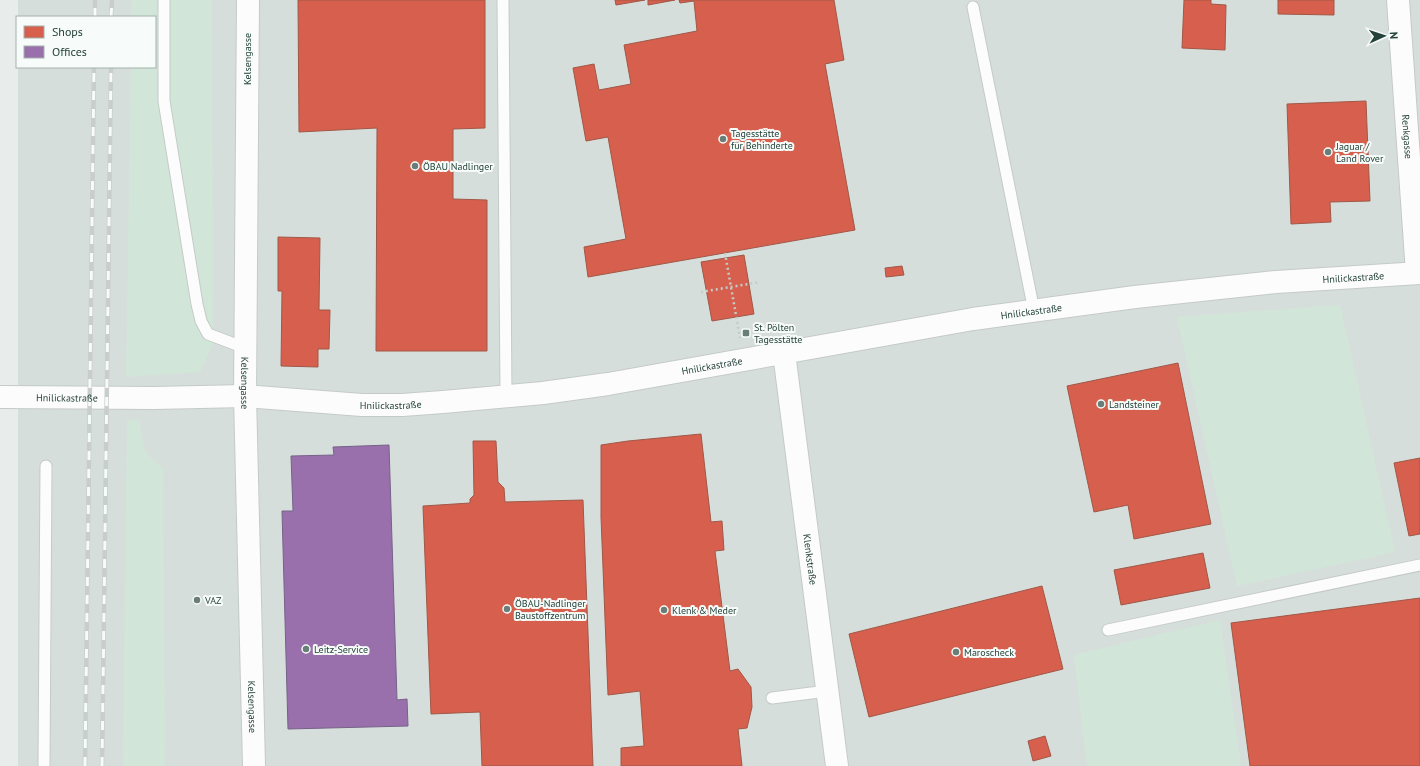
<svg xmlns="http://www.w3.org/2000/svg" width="1420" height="766" viewBox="0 0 1420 766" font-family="'PT Sans',sans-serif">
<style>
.built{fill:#d6dedb}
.green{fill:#d1e6d8}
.shops{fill:#d6604d;stroke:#a15747}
.offices{fill:#9970ab;stroke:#766289}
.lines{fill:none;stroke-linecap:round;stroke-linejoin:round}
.lane-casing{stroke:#c5cac8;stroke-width:13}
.street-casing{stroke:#c5cac8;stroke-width:24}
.path{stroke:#c3ccca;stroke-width:2.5;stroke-dasharray:2 3;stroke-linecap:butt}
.lane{stroke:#fcfcfc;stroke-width:11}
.street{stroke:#fcfcfc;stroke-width:22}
.rail-casing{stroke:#c9cdcc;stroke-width:4.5}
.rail{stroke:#f7fbf9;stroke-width:3;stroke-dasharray:9;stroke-linecap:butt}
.poi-dot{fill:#697e78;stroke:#f7fbf9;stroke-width:1.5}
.labels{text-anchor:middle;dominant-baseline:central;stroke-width:4;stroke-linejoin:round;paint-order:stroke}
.street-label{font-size:10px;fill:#24423a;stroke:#f7fbf9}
.poi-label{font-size:10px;fill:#24423a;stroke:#f7fbf9;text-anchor:start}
</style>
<rect width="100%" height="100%" fill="#e8edeb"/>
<!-- built -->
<path class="built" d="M18 0H1420V766H18V67H155V17H18Z"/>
<!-- green -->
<path class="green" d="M131 0H212L213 343 200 372 126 377 131 67H155V17H131Z
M1340 305 1395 552 1237 586 1177 317Z
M127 420H139L145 452 163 469 165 766H123Z
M1220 620 1241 766H1087L1074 655Z"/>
<!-- shops -->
<path class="shops" d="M298 0H485V128L453 129V199L487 200V351H376L377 128 299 132Z
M615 0H645L616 5Z
M648 0H675L648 5Z
M679 0H834L844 60 825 64 855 230 588 277 584 247 626 239 608 137 586 141 573 68 594 64 599 90 631 84 624 45 697 31 694 1 680 3Z
M1184 0H1211V4L1226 5 1225 50 1182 48Z
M1278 0H1334V15L1278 14Z
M1366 101 1370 201 1330 202 1331 222 1291 224 1287 104Z
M278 237 320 238 319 310H330L329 349H318V367L281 366 282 291H278Z
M744 255 754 314 712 321 701 262Z
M902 266 904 275 886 277 885 268Z
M1178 363 1211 524 1134 539 1128 505 1094 512 1067 386Z
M701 434 711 522 722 521 724 550 715 551 730 671 738 669 751 687 752 707 747 728 738 729 742 766H621V748L644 746 640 691 608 695 601 517V445L628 441Z
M473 441H496L498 482 504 488 505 502 583 500 593 766H482L480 712 431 714 423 506 470 503V499L474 495Z
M1420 458V534L1409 536 1394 463Z
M1203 553 1210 588 1121 605 1114 570Z
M1042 586 1063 669 869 717 849 634Z
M1420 598V766H1250L1231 623Z
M1045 736 1051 756 1033 761 1028 741Z"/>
<!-- offices -->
<path class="offices" d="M389 445 397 700 407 699 408 726 288 729 282 511H293L291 456 334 455 333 447Z"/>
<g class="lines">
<defs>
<path id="lane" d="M164 0V101L197 304 201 321 208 334 245 348
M503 0 506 396
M973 7 1034 311
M1108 630 1420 565
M772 698 827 691
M44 766 46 466"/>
<g id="street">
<path id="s1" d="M248 0 245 396 254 766"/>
<path id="s2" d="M1398 0 1417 273"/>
<path id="s3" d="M784 353 837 766"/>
<path id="s4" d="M0 397 154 398 245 396 362 405H402L443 402 543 393 608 384 973 319 1135 297 1276 282 1420 273"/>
</g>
</defs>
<!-- lane casing -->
<use href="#lane" class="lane-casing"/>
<!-- street casing -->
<use href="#street" class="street-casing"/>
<!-- path -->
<path class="path" d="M725 253 740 338
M701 292 760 282"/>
<!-- lane -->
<use href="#lane" class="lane"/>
<!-- street -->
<use href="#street" class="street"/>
<defs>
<path id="rail" d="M95 17V0
M111 17 112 0
M85 766 94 67
M102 766 111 67"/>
</defs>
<!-- rail casing -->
<use href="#rail" class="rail-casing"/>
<!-- rail -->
<use href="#rail" class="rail"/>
</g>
<!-- markers -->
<g class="poi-dot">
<circle cx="723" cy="139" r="4"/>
<circle cx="1328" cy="152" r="4"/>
<circle cx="415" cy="166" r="4"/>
<rect x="742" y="329" width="8" height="8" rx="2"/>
<circle cx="1101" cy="404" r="4"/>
<circle cx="197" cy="600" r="4"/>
<circle cx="507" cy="609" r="4"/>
<circle cx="664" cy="610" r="4"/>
<circle cx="306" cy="649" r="4"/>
<circle cx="956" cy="652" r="4"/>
</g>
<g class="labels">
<!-- street labels -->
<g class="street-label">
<text transform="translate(247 59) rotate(-90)">Kelsengasse</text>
<text stroke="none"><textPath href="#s2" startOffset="137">Renkgasse</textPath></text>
<text stroke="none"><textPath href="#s4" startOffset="1363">Hnilickastraße</textPath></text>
<text stroke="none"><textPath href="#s4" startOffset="1039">Hnilickastraße</textPath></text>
<text stroke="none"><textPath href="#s4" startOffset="715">Hnilickastraße</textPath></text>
<text stroke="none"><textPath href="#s1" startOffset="383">Kelsengasse</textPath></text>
<text stroke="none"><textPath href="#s4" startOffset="67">Hnilickastraße</textPath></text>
<text stroke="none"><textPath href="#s4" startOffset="391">Hnilickastraße</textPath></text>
<text stroke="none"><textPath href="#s3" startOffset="208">Klenkstraße</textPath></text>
<text stroke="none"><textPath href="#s1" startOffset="707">Kelsengasse</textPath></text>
</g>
<!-- poi labels -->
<g class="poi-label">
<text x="731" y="133">Tagesstätte<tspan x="731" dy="12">für Behinderte</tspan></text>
<text x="1336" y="146">Jaguar /<tspan x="1336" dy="12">Land Rover</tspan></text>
<text x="423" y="166">ÖBAU Nadlinger</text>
<text x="754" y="327">St. Pölten<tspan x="754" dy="12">Tagesstätte</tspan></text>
<text x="1109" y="404">Landsteiner</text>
<text x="205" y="600">VAZ</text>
<text x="515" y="603">ÖBAU-Nadlinger<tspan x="515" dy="12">Baustoffzentrum</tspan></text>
<text x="672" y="610">Klenk &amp; Meder</text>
<text x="314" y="649">Leitz-Service</text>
<text x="964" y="652">Maroscheck</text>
</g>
</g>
<!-- legend -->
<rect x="16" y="16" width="140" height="52" fill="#f7fbf9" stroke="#a3b1ad"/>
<rect x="24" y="26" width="20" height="12" fill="#d6604d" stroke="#a3b1ad"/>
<text x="52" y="36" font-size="12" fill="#24423a">Shops</text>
<rect x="24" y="46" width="20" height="12" fill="#9970ab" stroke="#a3b1ad"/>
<text x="52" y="56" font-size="12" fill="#24423a">Offices</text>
<!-- north arrow -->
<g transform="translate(1384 36) rotate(87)" stroke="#f7fbf9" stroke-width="3" paint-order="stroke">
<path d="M0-3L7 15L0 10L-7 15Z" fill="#24423a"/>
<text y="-6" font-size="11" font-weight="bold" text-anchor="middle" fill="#24423a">N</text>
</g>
</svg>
